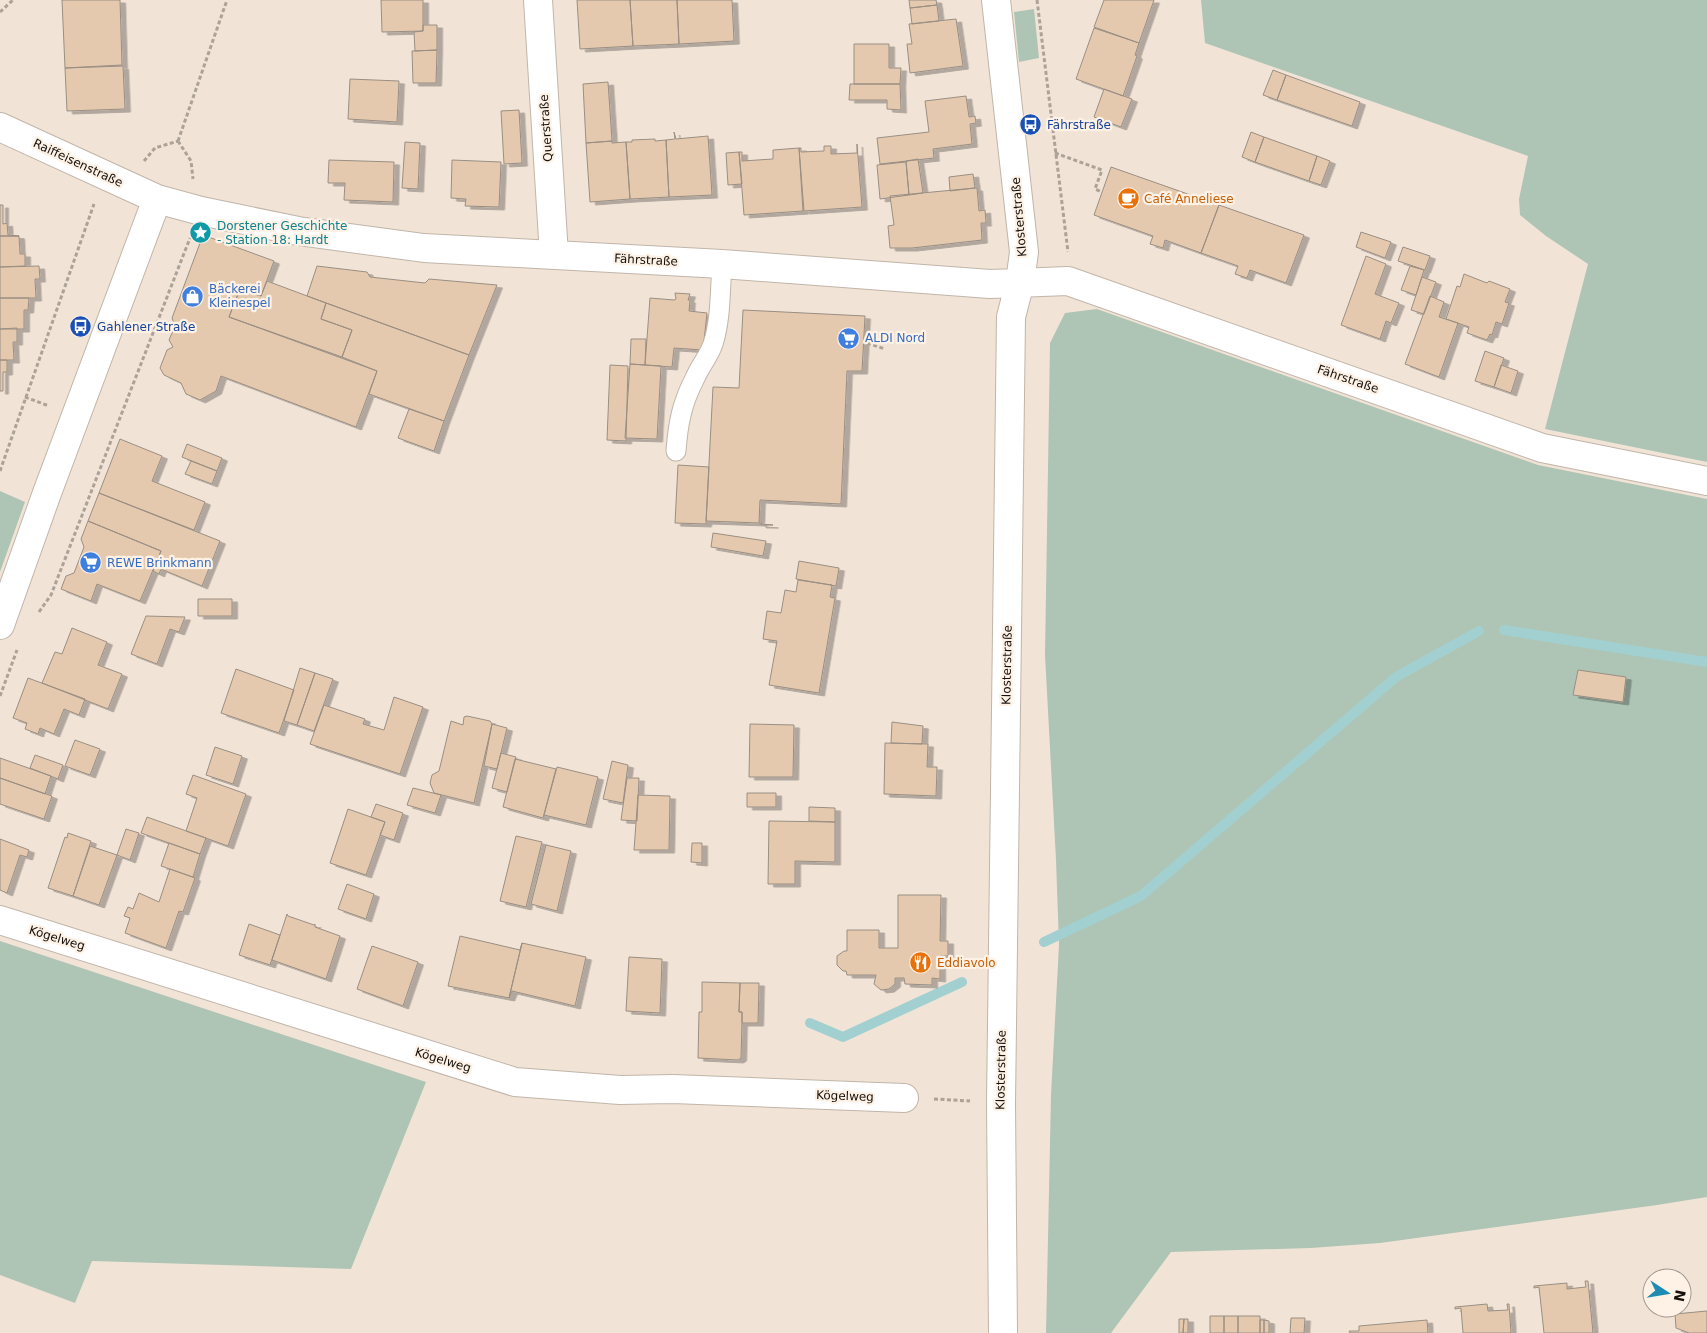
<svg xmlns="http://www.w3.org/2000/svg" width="1707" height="1333" viewBox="0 0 1707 1333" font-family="'DejaVu Sans',sans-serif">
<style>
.green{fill:#aec5b5}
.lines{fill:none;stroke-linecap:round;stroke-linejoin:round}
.stream{stroke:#a2d0d0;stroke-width:10}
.building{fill:#e4c9ae;stroke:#9a8e83;filter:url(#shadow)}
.service-casing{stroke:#c1b5a9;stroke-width:21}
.minor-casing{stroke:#c1b5a9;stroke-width:30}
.path{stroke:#ada298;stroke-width:3;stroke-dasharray:4 2.5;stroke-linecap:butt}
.service{stroke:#fff;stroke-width:19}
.minor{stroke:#fff;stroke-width:28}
.labels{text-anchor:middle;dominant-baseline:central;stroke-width:4.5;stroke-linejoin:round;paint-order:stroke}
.transit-label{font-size:12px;fill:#164399;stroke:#fef1e5;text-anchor:start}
.street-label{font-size:12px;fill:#16110d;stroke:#fef1e5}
.food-label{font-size:12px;fill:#c56008;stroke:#fef1e5;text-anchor:start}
.culture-label{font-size:12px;fill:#0d838f;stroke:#fef1e5;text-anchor:start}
.shop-label{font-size:12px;fill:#366cbe;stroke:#fef1e5;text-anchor:start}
</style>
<defs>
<filter id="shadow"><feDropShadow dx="5.5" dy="3" stdDeviation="0" flood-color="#0004"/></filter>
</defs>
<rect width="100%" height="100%" fill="#f1e4d7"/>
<!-- green -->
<path class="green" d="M1201 0H1707V462L1545 429 1588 264 1546 236 1520 215 1519 199 1528 156 1205 43Z
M1034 9 1039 58 1019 62 1014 12Z
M1097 309 1538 465 1707 499V1197L1657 1205 1380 1243 1311 1248 1171 1252 1111 1333H1046L1051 1095 1059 945 1056 860 1045 655 1050 343 1065 313Z
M0 491 25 502 0 572Z
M0 941 426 1082 351 1269 92 1261 75 1303 0 1275Z"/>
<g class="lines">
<!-- stream -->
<path class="stream" d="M1504 630 1707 662
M1044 942 1141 896 1396 677 1479 631
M810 1023 843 1037 962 982"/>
</g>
<!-- building -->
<path class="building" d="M62 0H120L122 65 65 68Z
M381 0H423V31L382 32Z
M577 0H630L633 46 580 49Z
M630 0H677L679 44 633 46Z
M677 0H732L734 41 679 44Z
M909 0H936L937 5 910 8Z
M1104 0H1154L1139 43 1094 27Z
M937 5 939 21 912 24 910 8Z
M956 19 963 66 910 73 907 44H912L909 24Z
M423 25H437V50L415 51 414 32 423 31Z
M1094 28 1139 43 1135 55 1137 56 1123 96 1076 79Z
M854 44H889V68H901L900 84H854Z
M437 50 436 83H413L412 51Z
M123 66 125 109 67 111 65 68Z
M1273 70 1286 75 1277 100 1263 95Z
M1286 75 1360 102 1352 126 1277 100Z
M350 79 399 81 397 122 348 119Z
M608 82 612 141 586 143 583 84Z
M850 84H900L901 110 887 109V100H849Z
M1104 89 1132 99 1121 127 1094 117Z
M966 96 969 117 975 116 976 123 970 124 972 144 933 149 934 158 880 164 877 138 929 132 925 101Z
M519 110 522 163 504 164 501 111Z
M674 132 676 139 708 136 712 195 669 197 666 140 675 139Z
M1251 132 1264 137 1255 162 1242 157Z
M1264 137 1317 156 1309 181 1255 162Z
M655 139V141L666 140 669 197 630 199 626 142H632V140Z
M612 141V143L626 142 630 199 590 202 586 143Z
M405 142 420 143 418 189 402 188Z
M857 144 862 207 804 211 799 148H801V152L824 151V146H831V154L857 153Z
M799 148 803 211 744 215 739 152H742V161L773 159V150Z
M739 152 742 184 728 185 726 153Z
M1317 156 1330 161 1321 185 1309 181Z
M918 159 923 193 909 195 906 161Z
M329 160 394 162 393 202 344 200 345 183H328Z
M452 160 501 162 499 207 465 206 466 199 451 198Z
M906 162 909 195 880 199 877 165Z
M1111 167 1219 205 1201 253 1165 240 1163 248 1150 244 1153 236 1094 215Z
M973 174 975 188 950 191 949 177Z
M975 188H977L979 211 985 210 986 223H981L982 240 912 248H890L888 226 894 225 890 196Z
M0 205H3V224L7 223 8 235 19 236H0Z
M1219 205 1304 235 1286 283 1250 270 1247 278 1235 274 1238 266 1201 253Z
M1361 232 1391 242 1385 258 1356 247Z
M203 235 274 261 261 296 240 289 229 317 377 371 356 427 221 376 216 391 200 400 186 394 181 383 164 375 160 368 167 350 173 347 169 340 175 326 172 318Z
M0 236H19L20 254H25V266L0 267Z
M1403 247 1430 256 1425 270 1398 261Z
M1366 256 1386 264 1375 294 1399 303 1391 323 1386 321 1380 339 1341 325Z
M39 266 40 279H35L36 298H0V267Z
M317 266 367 272 370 277 425 283 429 279 497 285 469 355 307 296Z
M1410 266 1424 270 1416 295 1401 290Z
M1464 274 1487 283 1489 281 1510 289 1505 302 1509 303 1502 324 1496 322 1492 335 1490 334 1487 340 1467 333 1469 327 1446 319 1457 286 1460 287Z
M1422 277 1436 282 1424 314 1411 310Z
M267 281 326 303 321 319 352 330 342 357 229 317 240 289 261 296Z
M675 293 690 294 688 300H690L689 311 707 313 703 350 674 348 672 367 645 365 650 298 674 300 676 299Z
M1430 296 1444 302 1439 317 1458 323 1439 377 1405 364Z
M0 298H29L28 310H24V329H0Z
M326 303 469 355 444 421 369 394 377 371 342 357 352 330 321 319Z
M743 310 865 316 862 371H847L841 504 760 500 759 522H762L761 524 773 525H761L760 523 706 521 713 387 739 388Z
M17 328V342H13L14 360H0V329Z
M631 339H646L645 365 630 364Z
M1485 351 1504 358 1494 387 1475 381Z
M0 360H7V372H3V391H0Z
M630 364 661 366 657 439 625 438Z
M610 365 628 366 626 441 607 440Z
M1501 365 1518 371 1511 393 1494 387Z
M409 409 444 421 434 451 398 438Z
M120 439 162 456 152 481 205 502 194 530 99 493Z
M187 444 222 458 217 471 182 457Z
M191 461 217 471 212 484 185 474Z
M678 465 709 467 706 524 675 523Z
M99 493 220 541 202 586 161 569 159 574 153 571 161 551 88 521Z
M88 521 161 551 140 601 97 584 91 601 61 589 66 576 74 573 84 547 81 539Z
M713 533 766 541 763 556 711 547Z
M799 561 839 568 836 586 796 579Z
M798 580 832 585 830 597 835 598 819 693 769 685 777 641 763 639 767 611 781 613 785 590 796 592Z
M198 599H232V616H198Z
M146 616 185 617 179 632 170 629 157 664 131 654Z
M72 628 107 642 98 665 122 674 108 709 42 683 55 652 62 654Z
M300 668 315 673 297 725 284 721Z
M236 669 294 690 279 733 221 713Z
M1578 670 1626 677 1623 702 1573 695Z
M315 673 333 679 314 731 297 725Z
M28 678 85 699 79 715 64 709 54 734 40 728 38 734 25 729 27 723 13 718Z
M394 697 423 707 400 774 310 744 324 705 365 719 363 724 384 730Z
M467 716 490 721 492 724 474 803 434 793 430 783 432 775 439 771 451 721 463 725 464 717Z
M892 722 923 726 922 744 891 743Z
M492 724 507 728 497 769 484 766Z
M750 724 794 725 793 777H749Z
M75 740 100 749 90 775 65 766Z
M885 743 928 744 927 767H937L936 796 884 794Z
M215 747 242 756 233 784 206 775Z
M501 753 516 757 507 792 492 788Z
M35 755 63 765 58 779 30 768Z
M0 758 51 776 45 794 0 778Z
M515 759 556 769 543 818 503 807Z
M612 761 628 765 623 803 603 799Z
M557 767 598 777 586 825 544 815Z
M193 775 246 794 228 846 186 831 197 798 186 794Z
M0 778 52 796 44 819 0 804Z
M627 778H639L637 821 621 820Z
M413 788 441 795 435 813 407 805Z
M747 793H776V807H747Z
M638 795 670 796 669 850H634Z
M376 804 403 813 394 840 380 835 385 822 371 817Z
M809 807 835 808V822L809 821Z
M348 809 385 822 366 875 330 863Z
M147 817 206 838 200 854 141 833Z
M769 821 835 822V862L795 861V884H768Z
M126 829 139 833 130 860 117 855Z
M68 833 91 841 73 896 48 888 65 837 67 838Z
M516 836 542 842 526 907 500 901Z
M0 839 29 850 27 857 20 855 7 893 0 890Z
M169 843 200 854 193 877 161 866Z
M692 843H702V863L691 862Z
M546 845 571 851 557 911 531 904Z
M90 846 117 855 99 905 73 896Z
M170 869 195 878 183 912 179 911 166 948 125 933 130 918 124 916 128 907 133 909 139 893 159 902Z
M347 884 374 894 366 919 338 909Z
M898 895H941L940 941H948V956H940V979L932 978V985L905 984 904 978H895V984L889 989 881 990 874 984 876 975H847L846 971H843L837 965V956L844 951H847V930H879V948H898Z
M287 914 288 916 314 925 315 924V927L340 936 326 979 272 960Z
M249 924 280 935 270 965 239 955Z
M460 936 520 950 522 943 509 998 448 986Z
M522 943 586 957 575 1006 512 991 509 998Z
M372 946 418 962 403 1006 357 989Z
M629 957 662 959 660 1013 626 1011Z
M702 982 740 983 739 1012H742V1023L741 1058 738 1060 698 1058 699 1012H702Z
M740 983H759L758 1023H742V1012H739Z
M1585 1281H1588L1593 1333H1544L1539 1287 1534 1288V1286L1567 1283V1289L1586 1287Z
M1487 1304 1488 1311 1508 1310 1507 1304H1509L1511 1333H1463L1461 1308 1455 1309V1307Z
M1707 1311V1333H1689L1676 1328 1675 1314Z
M1210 1316H1224V1333H1210Z
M1224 1316H1238V1333H1224Z
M1238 1316H1260V1333H1238Z
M1291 1318H1305L1304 1333H1290Z
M1179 1319H1184L1183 1333H1179Z
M1184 1319H1188V1333H1183Z
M1260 1320H1264V1333H1260Z
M1264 1320 1269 1321V1333H1264Z
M1427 1320 1428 1333H1350L1349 1331H1359V1326Z"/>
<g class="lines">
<defs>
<path id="service" d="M676 451C678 423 682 403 695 378 700 366 709 356 713 344 721 319 720 290 722 264"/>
<path id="minor" d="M538 0 554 255
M996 0 1024 252 1020 282 1011 317 1001 1103 1003 1333
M0 127 157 199 201 211 298 231 424 248 722 264 990 284 1068 281 1542 448 1707 481
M0 625 47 493 157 199
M0 920 515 1082 620 1090 673 1089 904 1098"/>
</defs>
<!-- service casing -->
<use href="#service" class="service-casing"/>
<!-- minor casing -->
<use href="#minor" class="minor-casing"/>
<!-- path -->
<path class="path" d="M1037 0 1068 252
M0 12 13 0
M178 141 227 0
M178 141 191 161 193 179
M1055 153 1102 170 1095 189 1102 192
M144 161 155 148 178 141
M867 343 885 349
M25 397 49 406
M0 471 94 204
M39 612 51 595 190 238
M0 696 17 650
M934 1099 970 1101"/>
<!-- service -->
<use href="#service" class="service"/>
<!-- minor -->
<use href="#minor" class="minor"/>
</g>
<!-- icons -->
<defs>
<symbol id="bus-disc" viewBox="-11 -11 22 22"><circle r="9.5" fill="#1a4fb4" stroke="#fef1e5"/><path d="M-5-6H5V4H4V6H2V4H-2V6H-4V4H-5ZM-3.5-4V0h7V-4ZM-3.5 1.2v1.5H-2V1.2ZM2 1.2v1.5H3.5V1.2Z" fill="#fff"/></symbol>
<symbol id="cafe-disc" viewBox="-11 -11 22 22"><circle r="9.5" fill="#e8710a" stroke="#fef1e5"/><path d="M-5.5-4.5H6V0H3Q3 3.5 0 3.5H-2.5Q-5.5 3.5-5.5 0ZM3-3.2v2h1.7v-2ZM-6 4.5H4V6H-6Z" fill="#fff"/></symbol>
<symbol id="sight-disc" viewBox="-11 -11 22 22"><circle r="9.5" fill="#0f9aa8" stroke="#fef1e5"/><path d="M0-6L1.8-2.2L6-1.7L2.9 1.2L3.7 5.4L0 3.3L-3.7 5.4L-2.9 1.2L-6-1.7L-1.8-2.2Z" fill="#fff"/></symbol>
<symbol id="shop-disc" viewBox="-11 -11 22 22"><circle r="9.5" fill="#3f7fe0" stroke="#fef1e5"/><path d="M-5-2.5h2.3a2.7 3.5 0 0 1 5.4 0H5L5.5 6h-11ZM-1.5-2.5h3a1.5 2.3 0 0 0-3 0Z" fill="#fff"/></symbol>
<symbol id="supermarket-disc" viewBox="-11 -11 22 22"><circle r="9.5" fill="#3f7fe0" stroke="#fef1e5"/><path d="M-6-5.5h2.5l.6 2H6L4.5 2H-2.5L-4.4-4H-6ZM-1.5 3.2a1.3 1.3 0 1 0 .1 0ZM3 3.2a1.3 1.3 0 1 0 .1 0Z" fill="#fff"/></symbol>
<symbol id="restaurant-disc" viewBox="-11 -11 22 22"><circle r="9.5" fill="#e8710a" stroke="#fef1e5"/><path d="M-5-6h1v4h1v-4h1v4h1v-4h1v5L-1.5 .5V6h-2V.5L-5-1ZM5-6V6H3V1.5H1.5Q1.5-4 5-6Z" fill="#fff"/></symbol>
</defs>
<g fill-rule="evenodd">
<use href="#bus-disc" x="1018" y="112" width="25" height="25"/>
<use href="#cafe-disc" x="1116" y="186" width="25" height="25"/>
<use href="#sight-disc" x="188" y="220" width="25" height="25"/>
<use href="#shop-disc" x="180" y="284" width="25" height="25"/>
<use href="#bus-disc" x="68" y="314" width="25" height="25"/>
<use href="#supermarket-disc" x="836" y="326" width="25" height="25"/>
<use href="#supermarket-disc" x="78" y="550" width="25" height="25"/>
<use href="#restaurant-disc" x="908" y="950" width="25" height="25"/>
</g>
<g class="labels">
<!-- transit labels -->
<g class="transit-label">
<text x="1047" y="125">Fährstraße</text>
<text x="97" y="327">Gahlener Straße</text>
</g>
<!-- street labels -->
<g class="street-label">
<text transform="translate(546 128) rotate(-94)">Querstraße</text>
<text transform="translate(78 163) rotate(25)">Raiffeisenstraße</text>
<text transform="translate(1019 217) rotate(-95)">Klosterstraße</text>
<text transform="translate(646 260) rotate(3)">Fährstraße</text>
<text transform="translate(1348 379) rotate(19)">Fährstraße</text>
<text transform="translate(1007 665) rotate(-89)">Klosterstraße</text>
<text transform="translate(57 938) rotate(17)">Kögelweg</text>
<text transform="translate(443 1060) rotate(17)">Kögelweg</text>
<text transform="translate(1001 1070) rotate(-89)">Klosterstraße</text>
<text transform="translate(845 1096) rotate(2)">Kögelweg</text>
</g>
<!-- food labels -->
<g class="food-label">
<text x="1144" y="199">Café Anneliese</text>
<text x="937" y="963">Eddiavolo</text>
</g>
<!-- culture labels -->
<g class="culture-label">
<text x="217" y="226">Dorstener Geschichte<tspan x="217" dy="14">- Station 18: Hardt</tspan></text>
</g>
<!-- shop labels -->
<g class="shop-label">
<text x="209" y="289">Bäckerei<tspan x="209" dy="14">Kleinespel</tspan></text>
<text x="865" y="338">ALDI Nord</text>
<text x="107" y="563">REWE Brinkmann</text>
</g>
</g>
<!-- north arrow -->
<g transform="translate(1667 1293) rotate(102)"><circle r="24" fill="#fef1e5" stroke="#a1978f"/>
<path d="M0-4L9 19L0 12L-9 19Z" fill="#1e8cb2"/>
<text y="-8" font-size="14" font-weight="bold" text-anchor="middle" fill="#16110d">N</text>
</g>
</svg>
